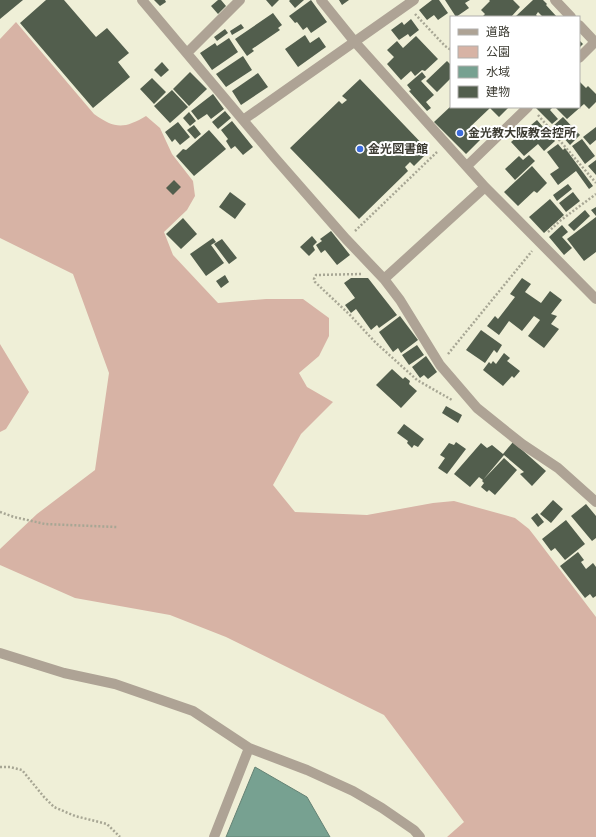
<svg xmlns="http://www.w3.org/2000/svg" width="596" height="837" viewBox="0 0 596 837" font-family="'Alegreya Sans','Noto Sans JP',sans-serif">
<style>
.green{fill:#d7b3a5}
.water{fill:#77a191;stroke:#658274}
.building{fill:#525e4d}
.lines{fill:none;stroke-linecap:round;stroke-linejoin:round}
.path{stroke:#a7a694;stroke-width:2.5;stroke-dasharray:2 2;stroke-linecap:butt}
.minor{stroke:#aea395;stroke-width:10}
.poi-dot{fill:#3d6cdc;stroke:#fff;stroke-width:1.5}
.labels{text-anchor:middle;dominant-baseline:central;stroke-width:4;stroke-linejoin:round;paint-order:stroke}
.poi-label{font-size:12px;font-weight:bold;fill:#3b3a31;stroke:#fff;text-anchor:start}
</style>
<rect width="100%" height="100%" fill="#efefd7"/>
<!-- green -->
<path class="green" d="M16 22 94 114C115 129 124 129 146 116L160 128 172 154 193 181 195 196 187 210 164 232 173 255 218 303 266 299H303L329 318V336L319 356 299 373 307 387 333 402 301 434 273 485 295 512 367 515 433 503 454 501 515 518 529 529 536 538 596 617V837H447L464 822 384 715 226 637 170 615 75 598 0 565V549L37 514 95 470 109 373 73 274 0 238V39Z
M0 344 29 392 6 429 0 432Z"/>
<!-- water -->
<path class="water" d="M255 767 307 797 330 837H226Z"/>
<!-- building -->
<path class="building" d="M0 0H23L0 19Z
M46 0H64L96 37 107 28 129 53 118 62 130 77 93 108 20 23Z
M154 0H165L166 2 160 6Z
M218 0H221L226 6 218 14 211 6Z
M266 0H279L272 7Z
M290 0H304L295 8 289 1Z
M311 0 327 22 311 33 307 27 303 30 297 22 295 23 289 16Z
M339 0H349L342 5Z
M432 0H439L448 13 438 20 434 15 427 20 419 10Z
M445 0H470L465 3 469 8 456 17Z
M489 0H513L520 7 511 17H502L501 16 500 17H482L485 14 481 10 490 1Z
M533 0H543L547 4 546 5 557 17H543L538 12 536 15 538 17H515Z
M273 13 282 25 278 28 280 30 252 49 254 51 247 56 235 39Z
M411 19 419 30 410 37 408 34 399 40 391 30 402 22 404 25Z
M241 24 244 28 232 35 230 31Z
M225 29 228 33 217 41 214 37Z
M305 35 310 43 319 37 326 47 298 67 285 49Z
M416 36 438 59 425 71 422 70 415 76 411 71 401 80 387 64 394 57 387 50 397 41 403 48Z
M229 38 238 52 212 70 200 53 215 43 217 46Z
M579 40 583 44 579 48Z
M243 56 252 70 226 87 216 74Z
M447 61 451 65V78L437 92 426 81Z
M162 62 169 70 161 77 154 70Z
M190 72 207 89 189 106 173 89Z
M422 72 426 77 421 81 434 95 426 102 431 108 427 111 409 91 411 90 407 85Z
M258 73 268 87 241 105 232 91Z
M152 78 166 92 154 104 140 89Z
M360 79 429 151 414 166 410 162 405 167 408 171 359 219 290 148 339 101 342 104 347 100 342 96Z
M579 81 586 88 588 86 596 94V102L589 109 584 104 567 119 555 107H579Z
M172 90 188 107 170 123 154 106Z
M213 94 224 109 211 119 207 114 198 120 191 111Z
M451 106V107H509L499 117 490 108 470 127 481 139 466 154 434 122Z
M537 107H550L552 108 550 110 558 119 552 124 536 108Z
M225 111 231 118 218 129 212 122Z
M189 112 196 121 190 126 183 118Z
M563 117 580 135 570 145 553 126Z
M537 120 555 141 544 151 538 144 524 156 511 142Z
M232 121 253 147 243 155 235 146 231 149 226 141 228 139 221 130Z
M178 122 190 137 180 145 175 139 172 142 165 132Z
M194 125 201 134 195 139 187 130Z
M596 127V140L590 145 583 137Z
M209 130 226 149 194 176 176 156 183 149 186 150Z
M582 139 595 156 585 164 572 146Z
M558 144 563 150 565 148 593 186 589 189 576 171 558 185 550 174 559 168 547 152Z
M529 155 535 161 515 180 505 169 519 156 523 160Z
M596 160V175L588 166Z
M532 166 547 183 537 193 534 191 518 206 504 192Z
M174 180 181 187 173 195 166 188Z
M568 184 572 189 557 201 553 195Z
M230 192 246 204 235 219 219 207Z
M573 192 580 201 566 212 559 203Z
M550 199 564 215 544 233 529 217Z
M596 207V216L591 210Z
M585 210 590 216 574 231 568 225Z
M596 217V252L584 261 567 239Z
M183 218 197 234 181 249 166 234Z
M562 225 568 232 562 237 572 248 564 255 549 237Z
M331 231 350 255 337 265 325 250 321 253 316 245 322 241 320 239Z
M312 236 317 242 313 246 315 250 309 256 300 247Z
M213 238 216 242 211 245 224 263 206 276 190 254Z
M222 239 237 258 229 264 214 244Z
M225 275 229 282 221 288 216 281Z
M351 278H368L397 315 379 328 377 325 371 330 356 309 351 313 345 305 355 298 344 283Z
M522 278 531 284 525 292 541 303 550 291 562 300 551 314 557 316 551 324 559 329 544 348 528 336 540 320 534 316 522 331 509 321 499 335 487 326 495 316 498 319 515 297 510 294Z
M400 316 418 340 401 353 398 348 393 352 379 332Z
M481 330 502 345 497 353 494 350 485 363 466 350Z
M417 345 424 355 409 365 402 355Z
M504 353 510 358 507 361 520 371 514 378 512 376 503 386 483 370 489 362 491 364 493 361 496 364Z
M426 356 437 372 428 379 424 375 420 378 412 367Z
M392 369 403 379 405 377 410 381 409 384 417 391 401 408 376 385Z
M446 406 462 415 458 423 442 413Z
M404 424 424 439 418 447 414 445 412 448 407 443 408 441 397 433Z
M456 442 466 449 447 474 438 468 445 458 440 455 449 443 454 445Z
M513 442 546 471 532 486 520 474 524 472 504 455 483 480 479 477 470 487 454 474 481 443 487 448 492 445 503 454Z
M504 458 517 470 495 495 489 490 487 492 481 487 484 483 482 481Z
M553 500 563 509 551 523 540 514Z
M586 504 596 516V538L592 541 571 516Z
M537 513 544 522 538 527 531 518Z
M566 520 585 544 565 560 555 548 551 551 542 539Z
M578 552 584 560 581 562 586 569 593 563 596 567V596L593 598 590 594 585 598 560 566Z"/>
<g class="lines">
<!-- path -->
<path class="path" d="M415 14 445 46 451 50
M538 115 596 183
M355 231 437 152
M548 232 561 220 596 194
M361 274 316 275 314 279 315 282 350 315 375 342 417 380 452 400
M448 354 532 251
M0 512 14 517 45 524 117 527
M0 767H10L22 770 44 797 54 807 75 816 107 824 120 837"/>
<!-- minor -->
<path class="minor" d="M142 0 275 158 346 239 384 279 400 300 440 365 477 408 522 444 558 468 596 502
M321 0 354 41 485 187 596 299
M555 0 571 17
M579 25 596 43
M187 53 240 0
M579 58 595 42
M243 120 414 0
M467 166 528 107
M384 279 485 187
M0 653 64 673 115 684 193 711 249 748 307 770 353 791 382 808 414 830 420 837
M214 837 249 748"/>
</g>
<!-- markers -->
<g class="poi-dot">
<circle cx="460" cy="133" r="4"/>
<circle cx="360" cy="149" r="4"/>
</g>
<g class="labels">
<!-- poi labels -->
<g class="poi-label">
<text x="468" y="133">金光教大阪教会控所</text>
<text x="368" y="149">金光図書館</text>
</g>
</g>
<!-- legend -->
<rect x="450" y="16" width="130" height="92" fill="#ffffff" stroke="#b1b0ad"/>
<rect x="458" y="29" width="20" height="6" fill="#aea395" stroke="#b1b0ad"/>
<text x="486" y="36" font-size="12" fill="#3b3a31">道路</text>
<rect x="458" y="46" width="20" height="12" fill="#d7b3a5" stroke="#b1b0ad"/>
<text x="486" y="56" font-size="12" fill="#3b3a31">公園</text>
<rect x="458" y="66" width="20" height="12" fill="#77a191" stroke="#b1b0ad"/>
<text x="486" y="76" font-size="12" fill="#3b3a31">水域</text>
<rect x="458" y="86" width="20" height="12" fill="#525e4d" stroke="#b1b0ad"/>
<text x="486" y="96" font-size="12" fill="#3b3a31">建物</text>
</svg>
